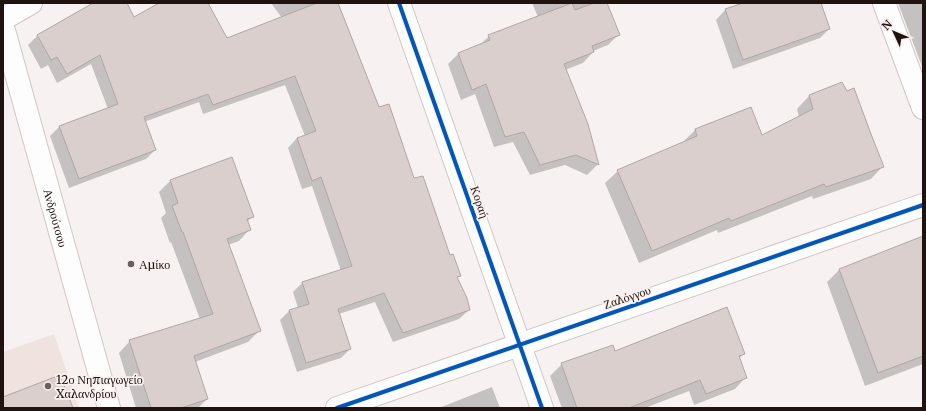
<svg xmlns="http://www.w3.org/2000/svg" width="926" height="411" viewBox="0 0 926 411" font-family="Merriweather,serif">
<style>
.built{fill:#efe2df}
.shadow{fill:#0003}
.building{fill:#dacfcd;stroke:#b0a7a5}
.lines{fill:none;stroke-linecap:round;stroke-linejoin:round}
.minor-casing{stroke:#d0c7c4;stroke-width:24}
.minor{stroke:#fefdfd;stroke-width:22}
.cycleway-casing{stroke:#f9f1ef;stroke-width:6}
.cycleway{stroke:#0057b8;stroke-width:4}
.poi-dot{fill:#6b605e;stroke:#f9f1ef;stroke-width:1.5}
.labels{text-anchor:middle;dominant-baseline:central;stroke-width:3.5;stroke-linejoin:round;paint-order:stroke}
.street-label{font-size:12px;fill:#1f120f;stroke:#f9f1ef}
.poi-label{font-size:12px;fill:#1f120f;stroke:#f9f1ef;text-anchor:start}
</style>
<rect width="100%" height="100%" fill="#f7f2f1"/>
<!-- built -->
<path class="built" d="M54 334 79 408H3V352Z"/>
<!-- shadow -->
<path class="shadow" d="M95 3H125L134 18 161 3H207L227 39 282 18 271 3H337L378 108 449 256 460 275 456 279 469 310 459 319 393 342 375 302 339 314 350 349 341 358 297 372 280 320 289 311 298 308 293 292 302 283 341 271 312 186 302 189 288 148 297 138 305 136 285 85 203 114 199 102 144 122 155 150 146 159 69 188 50 136 60 126 108 109 91 64 57 83 48 65 41 69 28 45 37 36Z
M532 3H606L618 35 608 45 593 51V52L583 63 565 70 587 125 597 165 587 175 565 165 530 175 513 142 494 147 475 94 461 100 448 64 458 54 479 46 489 36 538 17Z
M736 3H820L829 29 820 38 733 69 716 20 725 10 738 6Z
M898 3H923V69Z
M841 83 883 166 871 179 813 199 812 196 718 233 717 230 639 263 605 183 618 171 683 142 695 130 762 136 799 117 797 109 809 96Z
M170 181 252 217 247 222 250 229 239 241 228 245 260 330 248 342 195 362 207 399 198 408H136L119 353 130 341 200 319 171 242 170 243 161 218 166 213 159 192Z
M923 244V364L865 386 827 282 840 269Z
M615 352 744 353 739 359 746 377 735 389 694 405 689 391 645 408H562L550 376 562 364Z
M492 387 500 408H439Z"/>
<!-- building -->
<path class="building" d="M93 3H127L134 17 159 3H208L227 38 317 3H338L379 107 389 104 414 178 423 176 450 255 453 254 461 276 457 277 467 298 470 310 403 333 384 293 338 309 351 349 306 363 289 310 309 304 302 282 352 266 321 177 312 181 297 138 316 131 295 76 213 105 208 94 144 117 156 150 79 179 59 126 118 104 100 55 67 74 57 57 51 60 37 35Z
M572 3 575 10 594 3H607L620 35 592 46 594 52 564 64 588 124 599 165 576 155 540 165 524 132 505 137 486 84 472 90 458 53 490 40 488 35Z
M743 3H821L830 29 743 60 725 9Z
M842 82 847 91 854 88 871 134 884 167 826 187 824 184 731 221 729 218 652 251 617 170 697 136 695 129 751 107 762 135 813 109 809 95Z
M232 157 254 217 247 219 251 230 227 239 261 331 194 356 208 399 181 408H151L129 340 213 314 183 232H182L172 206 178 203 170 180Z
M923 236V356L878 373 839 269Z
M727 307 745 354 739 356 747 378 706 394 700 380 629 408H577L561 363 613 345 615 351Z
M60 375 73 408H3V397Z"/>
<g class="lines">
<defs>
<g id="minor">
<path d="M399 3 542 408"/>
<path d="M884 3 923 108"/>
<path d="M3 19 31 3"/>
<path id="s1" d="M3 27 109 408"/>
<path d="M337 408 923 205"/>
</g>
</defs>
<!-- minor casing -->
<use href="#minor" class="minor-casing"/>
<!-- minor -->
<use href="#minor" class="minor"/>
<defs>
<path id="cycleway" d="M399 3 542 408
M337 408 923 205"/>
</defs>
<!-- cycleway casing -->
<use href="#cycleway" class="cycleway-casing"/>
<!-- cycleway -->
<use href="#cycleway" class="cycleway"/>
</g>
<!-- markers -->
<g class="poi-dot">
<circle cx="131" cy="264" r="4"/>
<circle cx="48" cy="386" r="4"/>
</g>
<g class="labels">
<!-- street labels -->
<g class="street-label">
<text transform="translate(480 202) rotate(71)">Κοραή</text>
<text stroke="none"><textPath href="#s1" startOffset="198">Ανδρούτσου</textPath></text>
<text transform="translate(627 297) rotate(-19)">Ζαλόγγου</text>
</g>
<!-- poi labels -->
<g class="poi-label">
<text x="139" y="264">Αμίκο</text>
<text x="56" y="379">12ο Νηπιαγωγείο<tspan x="56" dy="14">Χαλανδρίου</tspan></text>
</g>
</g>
<!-- border -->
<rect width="926" height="411" fill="none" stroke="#1f120f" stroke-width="8"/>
<!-- north arrow -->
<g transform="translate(894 32) rotate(314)" stroke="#f9f1ef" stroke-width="3" paint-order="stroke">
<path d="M0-3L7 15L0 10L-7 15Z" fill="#1f120f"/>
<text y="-6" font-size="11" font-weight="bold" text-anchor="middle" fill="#1f120f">N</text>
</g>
</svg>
